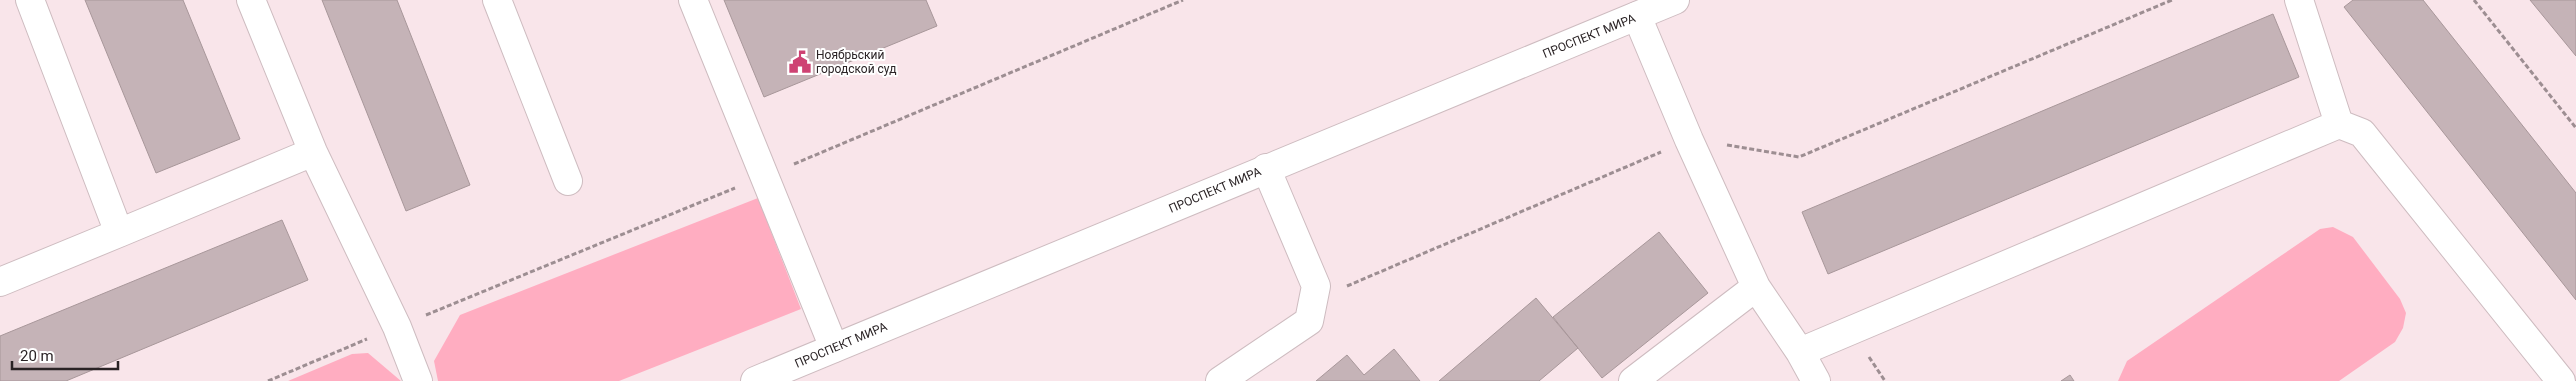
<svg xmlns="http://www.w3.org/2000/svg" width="2576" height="381" viewBox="0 0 2576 381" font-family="Roboto,sans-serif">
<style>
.green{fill:#ffadc1}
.building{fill:#c5b3b7;stroke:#a8979a}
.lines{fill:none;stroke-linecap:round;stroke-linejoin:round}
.minor-casing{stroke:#cebcc0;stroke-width:30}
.major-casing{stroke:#cebcc0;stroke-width:30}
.path{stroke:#9d8e92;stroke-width:3;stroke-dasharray:5 2.5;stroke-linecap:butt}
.minor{stroke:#fff;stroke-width:28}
.major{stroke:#fff;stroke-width:28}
.labels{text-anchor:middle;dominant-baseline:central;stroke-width:4;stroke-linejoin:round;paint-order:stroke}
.street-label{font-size:12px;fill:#2a2325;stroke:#fff}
.poi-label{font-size:12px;fill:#2a2325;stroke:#fff;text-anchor:start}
</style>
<rect width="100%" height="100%" fill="#f9e5ea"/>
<!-- green -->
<path class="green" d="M758 198 801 309 619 381H438L434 361 460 315Z
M2333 227 2353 237 2400 299 2406 313 2403 328 2395 342 2339 381H2118L2127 361 2320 229Z
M368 353 401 381H288L352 354Z"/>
<!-- building -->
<path class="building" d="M85 0H183L240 139 156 173Z
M322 0H397L470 185 406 211Z
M724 0H926L937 26 764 97Z
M2353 0H2423L2576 193V300L2344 7Z
M2530 0H2576V56Z
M2273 14 2299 77 1828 274 1802 212Z
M282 220 308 280 66 381H0V336Z
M1659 232 1708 293 1602 378 1553 317Z
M1536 298 1578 348 1539 381H1439Z
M1394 349 1420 381H1316L1347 355 1364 375Z
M2070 375 2074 381H2061Z"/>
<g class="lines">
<defs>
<path id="minor" d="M251 0 313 152 397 327 418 381
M497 0 568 181
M693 0 834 348
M2299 0 2339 124
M1637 16 1689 140 1756 287 1800 352 2339 124 2362 133 2561 381
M119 233 313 152
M0 282 119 233 30 0
M1800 352 1816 381
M1220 381 1309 321 1316 286 1266 168
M1633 381 1756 287"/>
<path id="major" d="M755 381 1675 0"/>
</defs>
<!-- minor casing -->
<use href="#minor" class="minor-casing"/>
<!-- major casing -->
<use href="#major" class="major-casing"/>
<!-- path -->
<path class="path" d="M2474 0 2576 128
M1727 145 1799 157 2172 0
M794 164 1183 0
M1347 286 1661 152
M426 315 735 188
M1869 357 1885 381
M268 381 367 339"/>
<!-- minor -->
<use href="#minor" class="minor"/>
<!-- major -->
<use href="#major" class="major"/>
</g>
<!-- icons -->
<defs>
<symbol id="civic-bare" viewBox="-9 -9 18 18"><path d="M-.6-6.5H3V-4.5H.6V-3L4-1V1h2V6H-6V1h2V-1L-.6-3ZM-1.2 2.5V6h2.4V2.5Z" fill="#ce4273" stroke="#fff" stroke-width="2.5" paint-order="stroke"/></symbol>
</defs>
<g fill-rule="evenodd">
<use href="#civic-bare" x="784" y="46" width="32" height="32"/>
</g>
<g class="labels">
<!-- street labels -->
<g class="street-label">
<text transform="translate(1589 36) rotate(-22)">ПРОСПЕКТ МИРА</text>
<text transform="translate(1215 190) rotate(-23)">ПРОСПЕКТ МИРА</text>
<text transform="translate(841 345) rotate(-23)">ПРОСПЕКТ МИРА</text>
</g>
<!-- poi labels -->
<g class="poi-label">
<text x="816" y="55">Ноябрьский<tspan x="816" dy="14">городской суд</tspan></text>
</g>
</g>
<!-- scale -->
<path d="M12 361v8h106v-8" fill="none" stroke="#2a2325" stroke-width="2.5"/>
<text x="20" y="361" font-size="15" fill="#2a2325" stroke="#ffffff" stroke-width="4" paint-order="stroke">20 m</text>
</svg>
